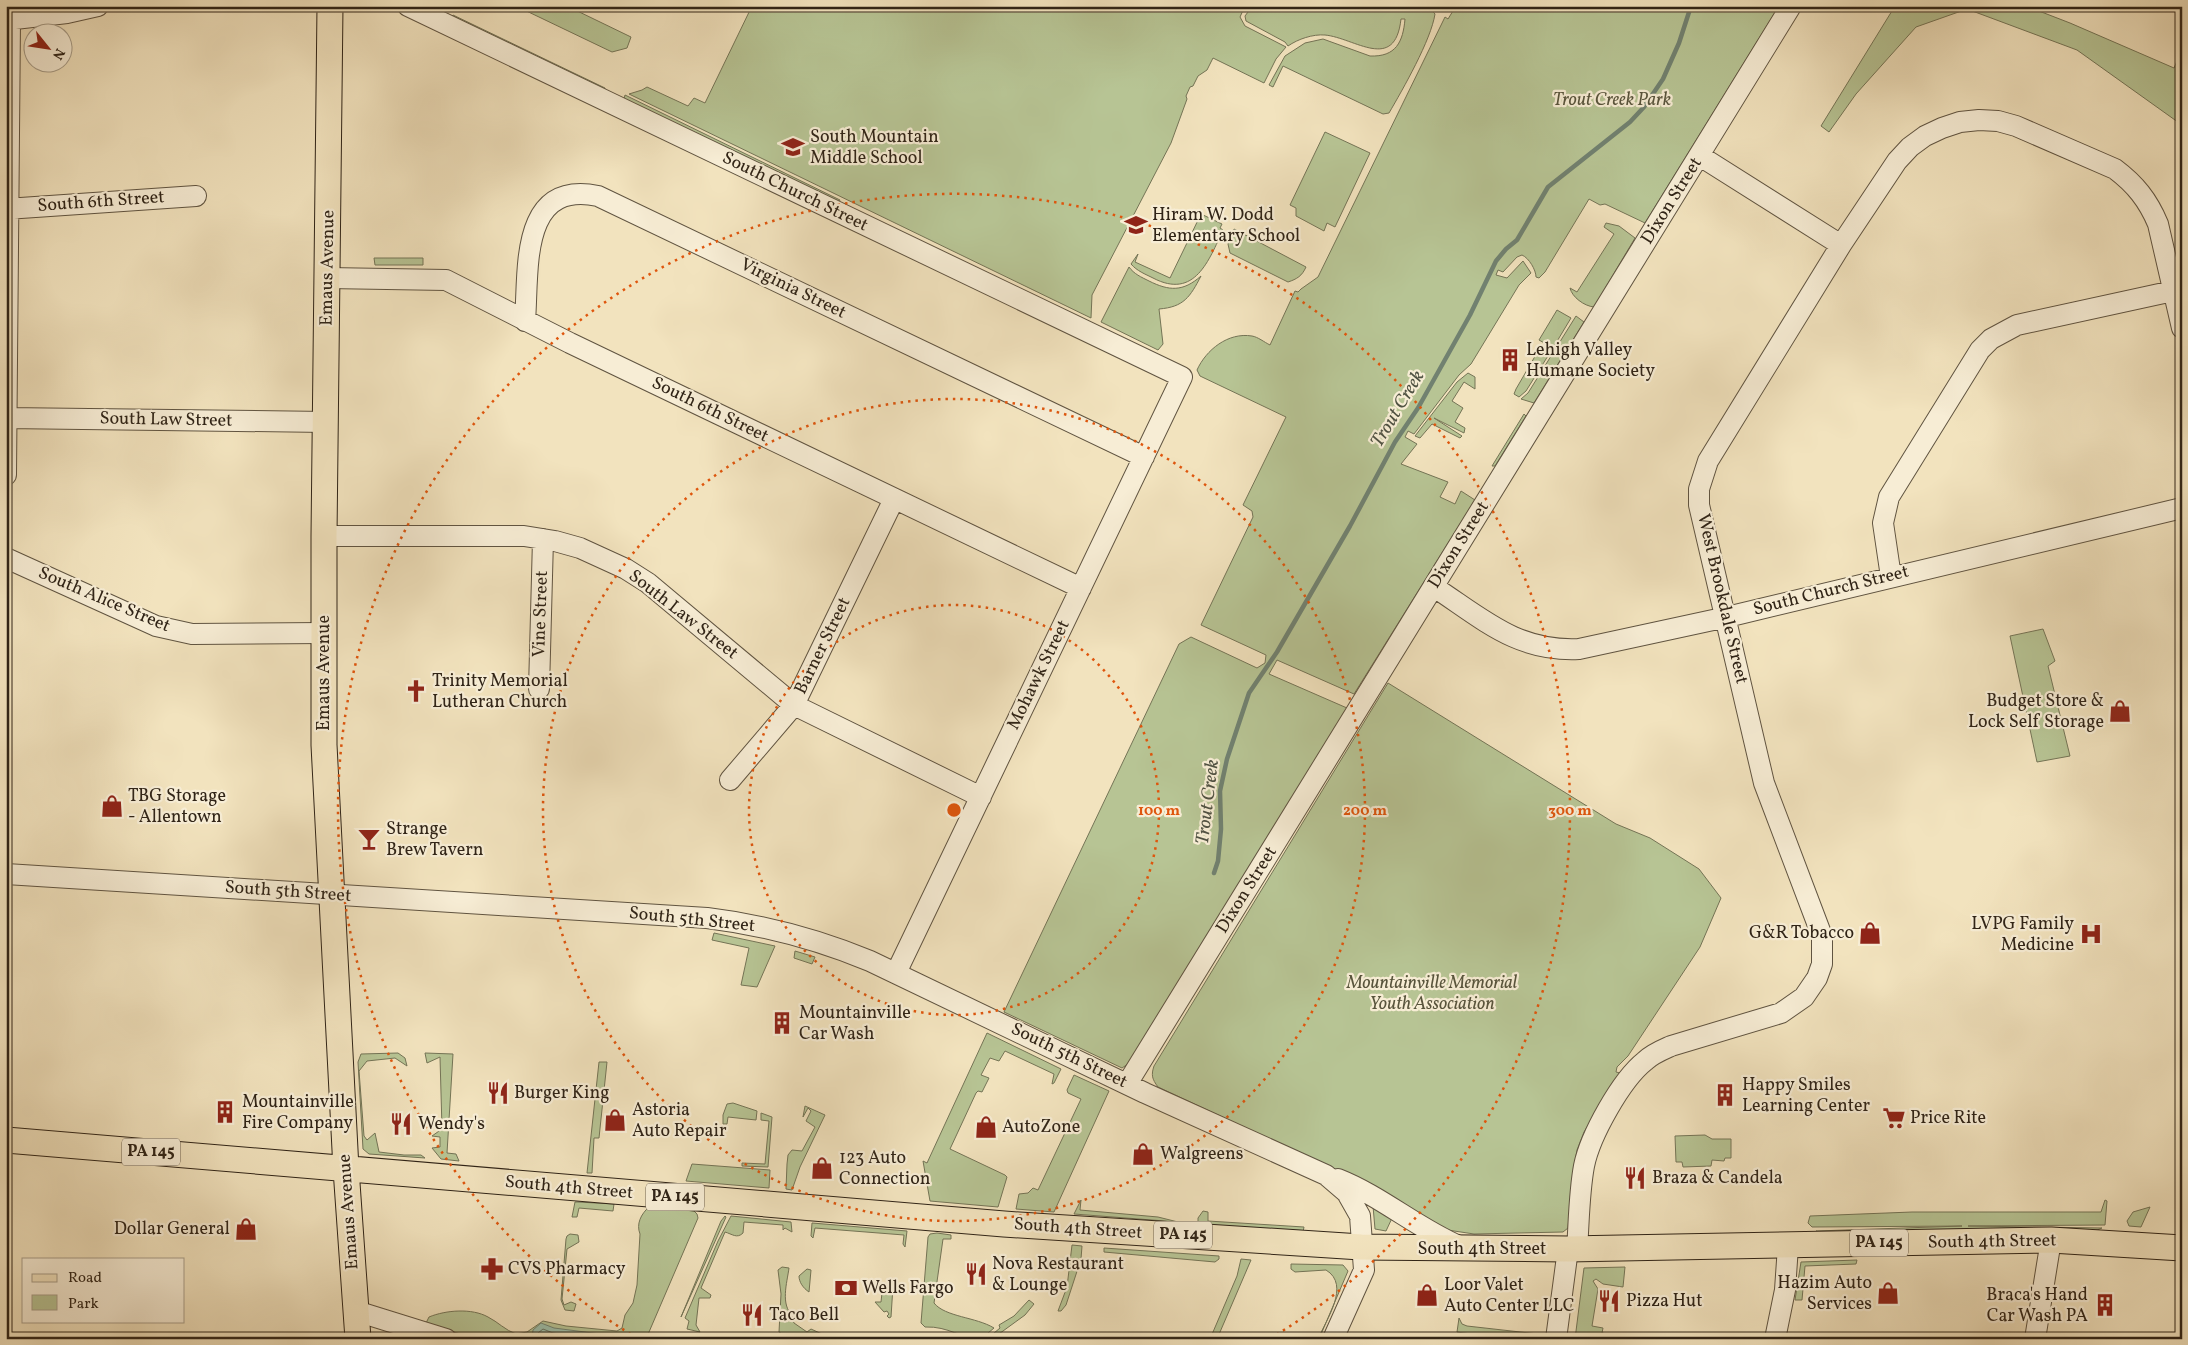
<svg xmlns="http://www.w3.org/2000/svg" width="2188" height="1345" viewBox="0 0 2188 1345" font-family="Vollkorn,serif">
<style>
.green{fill:#b7c494;stroke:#747456}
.water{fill:#9cbfab;stroke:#718170}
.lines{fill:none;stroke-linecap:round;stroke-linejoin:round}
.shore{stroke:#667261;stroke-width:1}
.stream{stroke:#718170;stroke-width:4.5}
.minor-casing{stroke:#605441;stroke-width:22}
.major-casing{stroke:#302417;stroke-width:27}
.minor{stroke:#f7edd5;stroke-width:20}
.major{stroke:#f2e3be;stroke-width:25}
.ring{fill:none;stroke:#df560d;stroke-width:2.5;stroke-dasharray:2.5 5}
.labels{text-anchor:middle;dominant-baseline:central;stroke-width:4.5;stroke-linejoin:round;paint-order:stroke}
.shield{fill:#f7edd5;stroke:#6c6050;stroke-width:1}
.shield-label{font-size:16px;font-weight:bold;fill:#302417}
.park-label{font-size:18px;font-style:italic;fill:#58543c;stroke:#f7edd5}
.poi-label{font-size:18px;fill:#302417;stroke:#f7edd5;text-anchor:start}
.street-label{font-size:18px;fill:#302417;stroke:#f7edd5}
.water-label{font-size:19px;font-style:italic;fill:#505243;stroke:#f7edd5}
.centre{fill:#df560d;stroke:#f7edd5;stroke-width:2.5}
.ring-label{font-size:15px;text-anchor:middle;font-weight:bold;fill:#df560d;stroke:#f7edd5;stroke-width:4.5;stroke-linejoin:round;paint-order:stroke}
</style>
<rect width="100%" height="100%" fill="#f2e3be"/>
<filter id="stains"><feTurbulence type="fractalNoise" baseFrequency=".004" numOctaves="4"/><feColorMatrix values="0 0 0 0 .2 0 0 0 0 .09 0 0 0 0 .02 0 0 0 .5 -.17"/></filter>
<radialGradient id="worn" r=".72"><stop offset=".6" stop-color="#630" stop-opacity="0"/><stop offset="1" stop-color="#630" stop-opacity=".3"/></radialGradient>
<!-- green -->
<path class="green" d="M516 6H567L631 37 627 48 612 52Z
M752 6H1245L1240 17 1245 26 1286 47 1276 59 1264 83 1213 58 1207 70 1198 76 1193 86 1190 87 1186 96 1187 99 1171 143 1092 295 1091 318 629 94 642 90 647 87 688 106 694 98 705 103Z
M1248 6H1428L1435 14C1431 40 1403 89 1389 113L1383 114 1283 66 1273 87 1269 85 1285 56 1305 43 1323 39 1370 56C1396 57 1403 42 1405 19H1401C1395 73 1355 38 1325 35 1313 34 1298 39 1288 46L1285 42 1246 21 1245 16 1251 8Z
M1456 6H1779L1645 223 1605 204 1600 205 1589 199 1545 272 1539 278 1536 277C1536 270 1529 258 1522 255L1517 257 1503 272 1498 270 1496 275 1507 278 1523 261 1531 273 1519 285 1471 364 1459 375 1414 434 1408 431 1405 437 1417 444 1401 464 1448 482 1440 497 1455 504 1461 491 1475 500 1354 694 1277 660 1269 674 1347 708 1128 1064 1122 1068 1004 1012 1179 644 1191 637 1257 668 1265 663 1266 655 1201 625 1253 517 1252 511 1243 505 1286 417 1200 376 1197 370C1206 350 1228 332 1252 336 1258 337 1264 342 1270 345L1295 291 1298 292 1301 289 1318 277 1445 17 1448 19Z
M1895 6H2026L2070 23 2174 68 2177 61 2182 64V125L2077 50 1967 9 1916 27 1856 94 1829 132 1821 126Z
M453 15 605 88V90L451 17Z
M625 95 840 200 839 202 624 99Z
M1325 132 1370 153 1335 227 1327 223 1324 231 1296 216V208L1290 205Z
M1201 214 1222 224 1220 228 1223 230C1209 260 1195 300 1153 278 1145 274 1137 271 1131 264L1138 254 1135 262 1170 278Z
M1606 223 1619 226 1635 238 1594 307C1584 306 1572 297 1570 288L1577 292 1614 234 1604 227Z
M1234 229 1306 267C1302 276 1297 279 1288 282L1230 253 1228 244Z
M374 258H423V265H375Z
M1129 267C1134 274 1141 277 1149 281 1169 291 1183 292 1201 276 1190 297 1184 307 1159 309L1163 344 1158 350 1101 322Z
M1557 310 1571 318 1553 348 1539 340Z
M1576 316 1584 322 1534 403 1521 399 1528 393Z
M1541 346 1551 351 1526 391 1519 397 1514 394 1516 389Z
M1468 373 1475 377V389L1464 382 1452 401 1463 408 1455 422 1465 428 1464 433 1434 418 1462 436 1460 438 1432 424 1420 438 1415 436 1457 382Z
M1524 414 1526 416 1495 466H1492Z
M2043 629 2055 661 2048 666 2070 756 2037 762 2010 636Z
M1388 683 1616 824 1650 838 1699 869 1721 898 1700 947 1628 1056 1617 1067 1616 1072 1620 1073 1584 1132 1577 1150 1574 1167 1568 1228 1563 1232 1474 1234 1441 1229 1338 1171 1158 1087C1152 1079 1151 1075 1154 1066Z
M714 933 775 946 757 987 741 985 749 948 712 940Z
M795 951 815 957 812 964 794 958Z
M987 1033 1061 1069 1054 1083 1052 1084 1054 1074 1005 1051 999 1061 990 1058 981 1075 989 1078 982 1092 978 1091 976 1093 950 1149 1005 1175 1007 1177 998 1207 930 1201 923 1161 927 1163Z
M398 1053 405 1058 407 1066 395 1058 367 1061 359 1071 364 1136 367 1140 375 1133 379 1152 404 1155H421L425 1158 369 1154 363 1149 358 1062 361 1054Z
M425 1053 453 1054 447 1153 456 1154 459 1161 441 1159 432 1148 440 1147V1137L432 1136 442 1129 440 1057 427 1063Z
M599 1062H607L599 1138H594L592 1173H587Z
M1074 1075 1109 1091 1054 1212 1016 1209 1019 1194 1028 1193 1033 1188 1038 1190 1081 1099 1068 1093 1067 1090Z
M733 1103 757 1111 756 1120 728 1117 727 1124H723V1115L727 1104Z
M805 1106 825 1115 800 1167 792 1190 786 1189 787 1164 788 1155 792 1150 802 1151 815 1127 806 1121 811 1111 808 1108 803 1117Z
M761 1113 772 1117 768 1167 742 1166V1163L765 1164 769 1121 761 1120Z
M1705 1135 1712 1139H1731V1158H1725L1724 1161 1712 1160 1711 1166 1683 1167 1682 1162H1676L1675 1136Z
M692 1164 770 1170 769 1188 686 1181Z
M1081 1200 1080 1210 1158 1217 1178 1222 1074 1214Z
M2105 1200 2107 1201 2105 1225 1968 1226 2102 1228 2097 1230 1989 1229 1821 1233 1816 1231 1962 1226 1812 1227 1808 1223 1810 1216 1912 1212H2101Z
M575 1202H578L614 1204 613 1211 579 1208 577 1217H572Z
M1373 1206 1393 1216 1386 1231 1375 1229Z
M649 1207 694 1211 697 1214 698 1218 646 1339H476L426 1323 429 1317C446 1310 472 1308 488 1317 498 1322 505 1330 516 1334L527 1332 543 1321 566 1326 617 1331 622 1328 625 1315 633 1303 637 1285 640 1234C636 1224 641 1214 649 1207Z
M2150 1207 2141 1227 2129 1226 2127 1221 2133 1212Z
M1203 1211 1208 1212V1221L1304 1227 1303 1232 1198 1224V1218Z
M725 1216 726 1217 681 1317 721 1221Z
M731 1216 791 1222 792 1232 785 1228 783 1230V1225L744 1222 743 1233C737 1239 732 1234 725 1232L701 1288 711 1295 710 1298H699L696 1325 700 1332 687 1329 689 1321 685 1318 718 1241Z
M812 1223 907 1231 905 1247 903 1244 904 1235 815 1228 813 1238 811 1236Z
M937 1233 951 1235V1239H943L934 1303C945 1317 976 1317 994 1328L981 1339C961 1339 949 1326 925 1327L921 1323 928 1237 930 1234Z
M570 1234 578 1235 579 1242 567 1249 562 1299 564 1305 571 1302 576 1304 574 1311 565 1310 561 1300 566 1239 567 1236Z
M1072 1245 1082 1246 1081 1259 1066 1305 1061 1311H1058L1067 1287Z
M1104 1248 1219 1256V1259L1215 1262 1104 1252Z
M1241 1259 1251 1260 1217 1339H1210L1237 1276Z
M1857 1260 1856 1264 1805 1266 1802 1300H1795L1801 1262Z
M1291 1264 1343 1265 1348 1271 1319 1339H1318C1326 1320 1351 1285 1326 1270L1295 1272 1291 1269Z
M782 1267 789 1268C787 1283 780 1305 793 1316L792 1319 794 1323 807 1332 811 1329 822 1334 879 1339H783L782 1334 779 1332 781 1294 778 1270Z
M1625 1267 1623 1287 1603 1284 1596 1279 1593 1281 1598 1289 1592 1326 1603 1328 1602 1333 1607 1334 1606 1339H1575L1584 1268Z
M807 1269 811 1270 809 1292C803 1288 799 1282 799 1276Z
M883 1284 893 1286 891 1317 889 1318 887 1316 889 1314 887 1311 884 1312 875 1302H881Z
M1029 1300 1034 1304 1025 1315 992 1339H987L1000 1328 999 1325 1014 1316Z
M1459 1318 1462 1324 1467 1326 1538 1334 1545 1336 1544 1339H1507L1457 1332Z"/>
<!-- water -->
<path class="water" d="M541 1323 554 1328 616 1336 618 1339H532L533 1330Z"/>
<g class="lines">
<!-- shore -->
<path class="shore" d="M537 1339 538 1333 543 1329 553 1333 599 1339"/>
<!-- stream -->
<path class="stream" d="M1214 873 1218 861 1221 829 1220 791 1227 759 1249 693 1277 652 1350 526 1395 442 1418 408 1470 315 1496 261 1506 249 1517 240 1548 187 1630 122 1644 107 1663 79 1679 43 1691 6"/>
<defs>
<path id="minor" d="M408 6 1182 377 896 973
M6 20 67 13 98 6
M1700 156 1841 245
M6 209 196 196
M328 278 446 280 570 343 1081 588
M525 321C529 270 519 180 598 196L1144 457
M6 418 326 422
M6 475 10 19
M324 536H524L555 541 580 548 626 569 648 583 794 705 981 797
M6 558 156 626 192 634 324 633
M1891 577 1883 523 1889 497 1980 350 1991 339 2017 325 2173 291
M1434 587C1483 619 1517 652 1579 649L1727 617 2182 508
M539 689 543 539
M730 780 794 705 894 499
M6 874 707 918C764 925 817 939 870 961L1145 1093 1326 1175 1347 1193 1360 1216 1364 1270 1333 1339
M1127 1084 1791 6
M1338 1179C1381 1196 1417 1228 1459 1246
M1577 1249C1579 1222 1579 1193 1584 1166 1590 1136 1621 1080 1645 1061 1652 1054 1662 1050 1671 1046L1781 1013 1804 997 1817 978 1822 964V936L1764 783 1699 505V489L1708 461 1841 245 1897 161 1910 147 1925 136 1942 128 1960 122 1979 120 1998 121 2016 126 2115 169C2135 184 2148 200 2158 224L2182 328
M356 1311 446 1339
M1556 1339 1568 1249
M1775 1339 1785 1290 1788 1246
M2035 1339 2051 1240"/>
<path id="major" d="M330 6 324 536V745L346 1169 358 1339
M6 1140 1004 1224 1361 1247 1568 1249 2051 1240 2182 1248"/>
</defs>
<!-- minor casing -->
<use href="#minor" class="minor-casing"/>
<!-- major casing -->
<use href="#major" class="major-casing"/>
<!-- minor -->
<use href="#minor" class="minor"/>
<!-- major -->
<use href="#major" class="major"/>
</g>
<!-- distance rings -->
<g class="ring">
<circle cx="954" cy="810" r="205"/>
<circle cx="954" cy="810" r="411"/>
<path d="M637 1338A616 616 0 1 1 1271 1338"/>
</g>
<!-- icons -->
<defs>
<symbol id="school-bare" viewBox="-9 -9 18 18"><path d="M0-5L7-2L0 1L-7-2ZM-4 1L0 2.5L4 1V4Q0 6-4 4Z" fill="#8f2418" stroke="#f7edd5" stroke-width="2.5" paint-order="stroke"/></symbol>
<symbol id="building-bare" viewBox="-9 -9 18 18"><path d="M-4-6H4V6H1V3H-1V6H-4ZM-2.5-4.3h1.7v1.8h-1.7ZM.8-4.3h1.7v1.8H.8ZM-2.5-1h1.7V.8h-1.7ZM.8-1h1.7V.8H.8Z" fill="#8f2418" stroke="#f7edd5" stroke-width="2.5" paint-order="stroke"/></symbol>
<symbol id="church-bare" viewBox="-9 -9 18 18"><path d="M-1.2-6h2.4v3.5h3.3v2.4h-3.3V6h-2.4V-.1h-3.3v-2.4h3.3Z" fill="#8f2418" stroke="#f7edd5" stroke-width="2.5" paint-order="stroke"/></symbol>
<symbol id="shop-bare" viewBox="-9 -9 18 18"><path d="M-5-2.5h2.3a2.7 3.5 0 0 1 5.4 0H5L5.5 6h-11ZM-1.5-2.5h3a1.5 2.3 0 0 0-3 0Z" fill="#8f2418" stroke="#f7edd5" stroke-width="2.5" paint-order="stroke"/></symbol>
<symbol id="bar-bare" viewBox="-9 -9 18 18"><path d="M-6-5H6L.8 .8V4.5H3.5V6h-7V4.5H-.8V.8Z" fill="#8f2418" stroke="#f7edd5" stroke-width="2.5" paint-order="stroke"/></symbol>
<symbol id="hospital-bare" viewBox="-9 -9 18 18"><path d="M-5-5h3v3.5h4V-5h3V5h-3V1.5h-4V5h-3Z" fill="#8f2418" stroke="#f7edd5" stroke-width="2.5" paint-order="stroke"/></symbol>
<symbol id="restaurant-bare" viewBox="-9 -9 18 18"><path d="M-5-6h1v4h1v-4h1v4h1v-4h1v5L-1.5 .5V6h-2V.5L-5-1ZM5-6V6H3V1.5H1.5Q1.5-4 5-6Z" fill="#8f2418" stroke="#f7edd5" stroke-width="2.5" paint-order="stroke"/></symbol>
<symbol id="supermarket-bare" viewBox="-9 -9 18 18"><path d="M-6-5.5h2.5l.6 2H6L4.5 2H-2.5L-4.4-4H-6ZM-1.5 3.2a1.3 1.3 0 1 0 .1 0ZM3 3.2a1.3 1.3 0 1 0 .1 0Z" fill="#8f2418" stroke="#f7edd5" stroke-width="2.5" paint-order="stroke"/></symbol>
<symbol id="pharmacy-bare" viewBox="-9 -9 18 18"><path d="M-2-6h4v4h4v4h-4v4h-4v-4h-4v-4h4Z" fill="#8f2418" stroke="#f7edd5" stroke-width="2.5" paint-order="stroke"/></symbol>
<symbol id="bank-bare" viewBox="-9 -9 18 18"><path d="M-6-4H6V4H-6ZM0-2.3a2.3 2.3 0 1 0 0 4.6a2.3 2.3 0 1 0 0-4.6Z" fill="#8f2418" stroke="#f7edd5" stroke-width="2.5" paint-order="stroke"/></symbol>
</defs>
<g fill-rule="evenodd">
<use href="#school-bare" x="777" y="131" width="32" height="32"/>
<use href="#school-bare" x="1120" y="209" width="32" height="32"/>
<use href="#building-bare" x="1494" y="344" width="32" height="32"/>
<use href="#church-bare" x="400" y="675" width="32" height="32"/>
<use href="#shop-bare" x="2104" y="695" width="32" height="32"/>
<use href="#shop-bare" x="96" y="790" width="32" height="32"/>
<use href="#bar-bare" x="353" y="823" width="32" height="32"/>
<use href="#shop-bare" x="1854" y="917" width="32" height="32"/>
<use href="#hospital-bare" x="2075" y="918" width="32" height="32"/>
<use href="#building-bare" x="766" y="1007" width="32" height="32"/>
<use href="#restaurant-bare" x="482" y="1077" width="32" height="32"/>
<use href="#building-bare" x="1709" y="1079" width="32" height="32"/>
<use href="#building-bare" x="209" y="1096" width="32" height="32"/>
<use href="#supermarket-bare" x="1878" y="1102" width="32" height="32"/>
<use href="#shop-bare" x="599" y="1104" width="32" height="32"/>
<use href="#restaurant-bare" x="385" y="1108" width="32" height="32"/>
<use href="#shop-bare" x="970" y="1111" width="32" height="32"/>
<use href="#shop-bare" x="1127" y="1138" width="32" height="32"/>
<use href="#shop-bare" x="806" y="1152" width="32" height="32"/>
<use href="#restaurant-bare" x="1619" y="1162" width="32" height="32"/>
<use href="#shop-bare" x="230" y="1213" width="32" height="32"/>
<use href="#pharmacy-bare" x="476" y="1253" width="32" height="32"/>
<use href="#restaurant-bare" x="960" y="1258" width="32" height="32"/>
<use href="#bank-bare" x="830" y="1272" width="32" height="32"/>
<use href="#shop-bare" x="1872" y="1277" width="32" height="32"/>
<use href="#shop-bare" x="1411" y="1279" width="32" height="32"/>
<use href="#restaurant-bare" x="1593" y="1285" width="32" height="32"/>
<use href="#building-bare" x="2089" y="1289" width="32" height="32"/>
<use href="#restaurant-bare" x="736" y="1299" width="32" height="32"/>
</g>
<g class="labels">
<!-- shield labels -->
<g class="shield">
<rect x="122" y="1138.5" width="58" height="27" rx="4"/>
<rect x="646" y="1183.5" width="58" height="27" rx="4"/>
<rect x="1154" y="1221.5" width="58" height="27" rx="4"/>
<rect x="1850" y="1229.5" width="58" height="27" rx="4"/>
</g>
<g class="shield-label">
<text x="151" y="1152">PA 145</text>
<text x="675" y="1197">PA 145</text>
<text x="1183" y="1235">PA 145</text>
<text x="1879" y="1243">PA 145</text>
</g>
<!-- park labels -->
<g class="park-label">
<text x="1612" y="100">Trout Creek Park</text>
<text x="1432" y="983">Mountainville Memorial<tspan x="1432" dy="21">Youth Association</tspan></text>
</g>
<!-- poi labels -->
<g class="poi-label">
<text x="810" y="137">South Mountain<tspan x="810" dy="21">Middle School</tspan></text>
<text x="1152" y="215">Hiram W. Dodd<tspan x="1152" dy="21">Elementary School</tspan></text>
<text x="1526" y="350">Lehigh Valley<tspan x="1526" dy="21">Humane Society</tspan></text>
<text x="432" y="681">Trinity Memorial<tspan x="432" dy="21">Lutheran Church</tspan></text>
<text x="2104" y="701" text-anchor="end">Budget Store &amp;<tspan x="2104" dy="21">Lock Self Storage</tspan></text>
<text x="128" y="796">TBG Storage<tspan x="128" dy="21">- Allentown</tspan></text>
<text x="386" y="829">Strange<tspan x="386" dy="21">Brew Tavern</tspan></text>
<text x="2074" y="924" text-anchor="end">LVPG Family<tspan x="2074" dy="21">Medicine</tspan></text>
<text x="1854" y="933" text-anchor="end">G&amp;R Tobacco</text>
<text x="799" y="1013">Mountainville<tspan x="799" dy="21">Car Wash</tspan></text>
<text x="1742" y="1085">Happy Smiles<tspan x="1742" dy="21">Learning Center</tspan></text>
<text x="514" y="1093">Burger King</text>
<text x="242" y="1102">Mountainville<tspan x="242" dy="21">Fire Company</tspan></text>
<text x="632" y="1110">Astoria<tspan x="632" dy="21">Auto Repair</tspan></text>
<text x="1910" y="1118">Price Rite</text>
<text x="418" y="1124">Wendy's</text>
<text x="1002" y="1127">AutoZone</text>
<text x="1160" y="1154">Walgreens</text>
<text x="839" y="1158">123 Auto<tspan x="839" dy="21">Connection</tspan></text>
<text x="1652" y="1178">Braza &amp; Candela</text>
<text x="230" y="1229" text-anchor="end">Dollar General</text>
<text x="992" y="1264">Nova Restaurant<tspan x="992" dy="21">&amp; Lounge</tspan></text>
<text x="508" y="1269">CVS Pharmacy</text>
<text x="1872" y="1283" text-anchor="end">Hazim Auto<tspan x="1872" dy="21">Services</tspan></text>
<text x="1444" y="1285">Loor Valet<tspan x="1444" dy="21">Auto Center LLC</tspan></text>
<text x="862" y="1288">Wells Fargo</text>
<text x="2088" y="1295" text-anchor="end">Braca's Hand<tspan x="2088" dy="21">Car Wash PA</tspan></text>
<text x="1626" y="1301">Pizza Hut</text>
<text x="769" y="1315">Taco Bell</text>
</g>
<!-- street labels -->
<g class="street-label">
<text transform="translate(795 192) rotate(26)">South Church Street</text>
<text transform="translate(1672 201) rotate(-58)">Dixon Street</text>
<text transform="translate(101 202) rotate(-4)">South 6th Street</text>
<text transform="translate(328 268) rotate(-89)">Emaus Avenue</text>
<text transform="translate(793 289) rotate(26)">Virginia Street</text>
<text transform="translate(710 410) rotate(26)">South 6th Street</text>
<text transform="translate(166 420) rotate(1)">South Law Street</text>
<text transform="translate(1459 545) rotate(-58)">Dixon Street</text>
<text transform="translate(1831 591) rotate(-14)">South Church Street</text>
<text transform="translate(1722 599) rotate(77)">West Brookdale Street</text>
<text transform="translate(104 600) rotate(23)">South Alice Street</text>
<text transform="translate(541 614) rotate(-88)">Vine Street</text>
<text transform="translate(683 615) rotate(38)">South Law Street</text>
<text transform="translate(823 646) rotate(-64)">Barner Street</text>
<text transform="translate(324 673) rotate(-90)">Emaus Avenue</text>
<text transform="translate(1039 675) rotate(-64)">Mohawk Street</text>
<text transform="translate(1247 890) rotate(-58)">Dixon Street</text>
<text transform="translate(288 892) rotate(4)">South 5th Street</text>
<text transform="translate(692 920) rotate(6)">South 5th Street</text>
<text transform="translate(1069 1056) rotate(26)">South 5th Street</text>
<text transform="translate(569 1188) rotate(5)">South 4th Street</text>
<text transform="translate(349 1212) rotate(-94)">Emaus Avenue</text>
<text transform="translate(1078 1229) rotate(4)">South 4th Street</text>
<text transform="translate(1992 1242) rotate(-1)">South 4th Street</text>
<text x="1482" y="1249">South 4th Street</text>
</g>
<!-- water labels -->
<g class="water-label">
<text transform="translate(1398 409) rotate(-59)">Trout Creek</text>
<text transform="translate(1208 802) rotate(-83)">Trout Creek</text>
</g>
</g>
<circle cx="954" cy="810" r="8" class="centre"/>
<g class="ring-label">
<text x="1159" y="815">100 m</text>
<text x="1365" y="815">200 m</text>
<text x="1570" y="815">300 m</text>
</g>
<!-- margin -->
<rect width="2188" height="1345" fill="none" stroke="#f2e3be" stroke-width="25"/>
<rect x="8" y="8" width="2173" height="1330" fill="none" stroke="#302417" stroke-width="2.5"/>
<rect x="12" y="12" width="2163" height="1320" fill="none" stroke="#302417"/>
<!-- legend -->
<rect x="22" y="1258" width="162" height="65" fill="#f7edd5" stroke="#a79d89"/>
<rect x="32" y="1274" width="25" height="8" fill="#f2e3be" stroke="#a79d89"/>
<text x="68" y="1282" font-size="15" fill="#302417">Road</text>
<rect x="32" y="1295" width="25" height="15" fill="#b7c494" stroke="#a79d89"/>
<text x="68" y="1308" font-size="15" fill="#302417">Park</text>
<!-- north arrow -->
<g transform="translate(48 48) rotate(120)"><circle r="24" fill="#f7edd5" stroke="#a79d89"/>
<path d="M0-4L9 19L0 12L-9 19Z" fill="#8f2418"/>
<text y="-8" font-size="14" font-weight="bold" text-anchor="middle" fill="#302417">N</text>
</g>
<rect width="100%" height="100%" filter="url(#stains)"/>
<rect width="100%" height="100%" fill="url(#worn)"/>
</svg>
